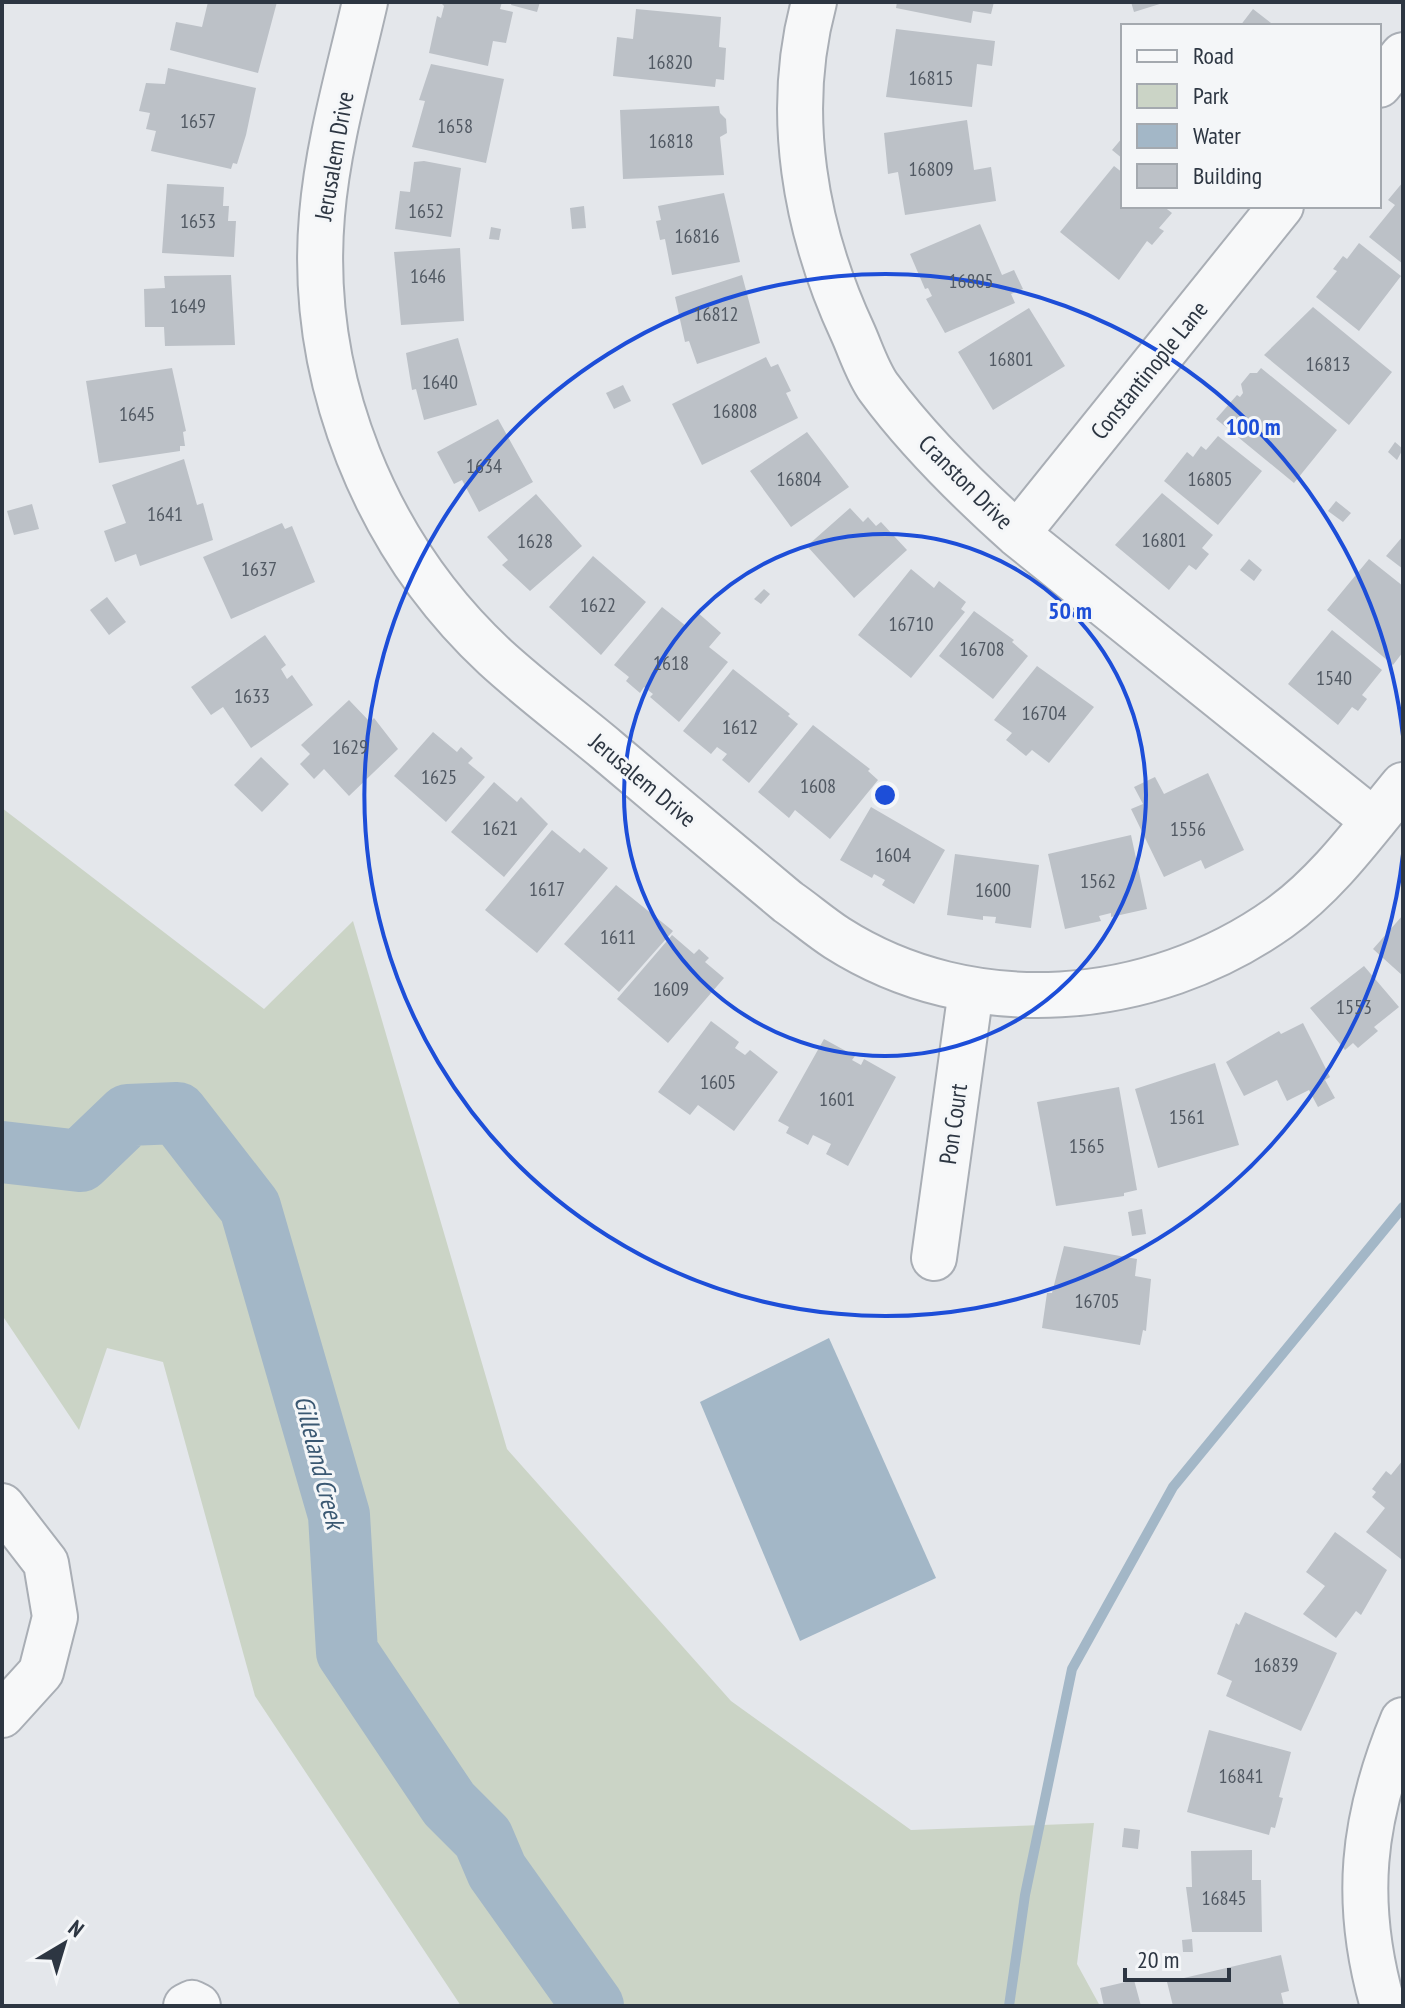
<svg xmlns="http://www.w3.org/2000/svg" width="1405" height="2008" viewBox="0 0 1405 2008" font-family="'PT Sans Narrow',sans-serif">
<style>
.green{fill:#cbd4c6}
.water{fill:#a3b7c7}
.lines{fill:none;stroke-linecap:round;stroke-linejoin:round}
.stream{stroke:#a3b7c7;stroke-width:10}
.river{stroke:#a3b7c7;stroke-width:62}
.building{fill:#bcc1c7}
.minor-casing{stroke:#a9aeb5;stroke-width:48}
.minor{stroke:#f7f8f9;stroke-width:44}
.ring{fill:none;stroke:#1d4ed8;stroke-width:4}
.labels{text-anchor:middle;dominant-baseline:central;stroke-width:6;stroke-linejoin:round;paint-order:stroke}
.number-label{font-size:20px;fill:#515963}
.street-label{font-size:24px;fill:#2d3642;stroke:#f4f6f8}
.water-label{font-size:26px;font-style:italic;fill:#3a5872;stroke:#f4f6f8}
.centre{fill:#1d4ed8;stroke:#f4f6f8;stroke-width:4}
.ring-label{font-size:24px;text-anchor:middle;font-weight:bold;fill:#1d4ed8;stroke:#f4f6f8;stroke-width:6;stroke-linejoin:round;paint-order:stroke}
</style>
<rect width="100%" height="100%" fill="#e4e7eb"/>
<!-- green -->
<path class="green" d="M2 808 264 1009 353 921 507 1449 731 1701 911 1830 1094 1823 1077 1964 1100 2006H461L255 1696 163 1362 107 1348 79 1430 2 1315Z"/>
<!-- water -->
<path class="water" d="M829 1338 936 1578 800 1641 700 1402Z"/>
<g class="lines">
<!-- stream -->
<path class="stream" d="M1009 2006 1025 1895 1072 1669 1173 1487 1403 1207"/>
<!-- river -->
<path class="river" d="M2 1152 80 1161 128 1115 177 1113 250 1207 339 1515 347 1652 449 1804 483 1838 497 1871 593 2006"/>
</g>
<!-- building -->
<path class="building" d="M208 2H277L258 73 170 50 176 22 202 27Z
M440 2H502L500 9 513 12 506 43 493 41 488 66 429 53 437 16 441 18 444 6Z
M512 2H540L537 12 511 5Z
M897 2H994L991 14 973 11 971 23 896 8Z
M1131 2H1163V3L1134 12Z
M636 9 721 17 719 47 726 48 724 80 716 79 715 87 613 76 617 37 633 39Z
M1253 9 1275 26H1240Z
M896 29 995 41 992 66 977 64 972 107 886 97Z
M431 64 504 79 486 163 412 147 425 101 419 100Z
M168 68 256 88 246 135 237 164 233 163 231 169 151 151 156 131 146 129 150 113 139 111 146 83 165 84Z
M719 106 720 113 726 119 727 133 720 137 724 175 623 179 620 110Z
M967 120 974 170 991 167 996 201 905 215 898 172 888 174 884 133Z
M1123 137V159L1112 150Z
M424 161 461 168 451 237 395 229 400 191 410 192 414 162Z
M1114 166 1123 173V206H1163L1172 213 1159 228 1164 231 1152 245 1147 241 1119 280 1060 232Z
M1403 182V264L1369 237 1395 205 1388 200Z
M167 184 224 187 223 206H229L228 221H236L234 257 162 253Z
M724 193 740 262 672 275 665 239 660 240 656 221 661 220 658 206Z
M584 206 586 228 572 229 570 208Z
M980 224 1002 275 1014 270 1023 289 1011 294 1015 303 945 333 926 299 932 296 928 288 925 289 910 254Z
M491 227 501 229 499 240 489 239Z
M1359 243 1401 276 1359 331 1316 297 1337 271 1333 269 1343 256 1347 259Z
M460 248 464 321 401 325 394 252Z
M231 275 235 345 165 346 164 327H145L144 289 165 288 164 276Z
M742 275 760 343 697 364 689 341 685 342 675 297Z
M1313 307 1392 372 1349 425 1264 355Z
M1029 308 1065 366 993 410 958 352Z
M458 338 477 405 424 420 416 389 412 390 406 353Z
M766 357 771 367 778 364 791 391 786 393 798 418 702 465 672 404Z
M172 368 186 431 183 432 185 446H180V451L99 463 86 381Z
M1261 368 1337 430 1294 483 1216 419 1237 395 1240 397 1243 393 1241 384 1250 373H1257Z
M623 385 631 401 614 409 606 393Z
M498 419 533 482 479 512 462 480 454 484 437 452Z
M807 432 849 487 791 527 750 471Z
M1218 436 1262 471 1218 525 1164 481 1187 452 1193 457 1201 446 1206 450Z
M1395 442 1403 449 1397 460 1388 452Z
M184 459 197 505 203 503 213 540 140 566 136 554 115 562 104 531 126 523 112 485Z
M1162 493 1213 535 1202 548 1209 554 1196 570 1189 565 1169 590 1115 545Z
M536 494 582 546 530 591 502 565 508 560 487 537Z
M1336 501 1351 513 1343 522 1328 511Z
M32 504 39 529 14 535 7 511Z
M850 508 863 522 868 517 876 526 881 522 907 550 854 598 807 546Z
M282 523 285 529 292 526 315 582 231 619 203 557Z
M1403 536V569L1386 556Z
M593 556 646 602 601 655 549 607Z
M1249 559 1262 570 1254 581 1240 570Z
M1369 559 1403 586V652L1393 665 1327 610Z
M911 569 934 588 939 581 966 602 961 609 965 612 911 678 858 635Z
M764 589 770 594 761 604 754 599Z
M107 597 126 622 109 635 90 610Z
M662 607 686 626 697 612 721 633 709 647 728 662 679 722 650 697 653 694 644 687 640 693 626 681 629 677 614 665Z
M974 611 1014 640 1012 642 1028 656 993 699 939 656Z
M1332 630 1382 670 1362 695 1367 699 1358 711 1352 707 1338 725 1288 684Z
M265 635 286 665 281 669 287 679 292 675 313 705 251 748 223 707 211 715 191 687Z
M1037 666 1094 707 1049 763 1032 750 1026 756 1006 740 1012 733 994 720Z
M733 669 790 714 788 716 798 724 749 783 722 760 727 754 717 747 711 754 683 731Z
M349 700 370 722 374 718 398 749 349 796 324 769 314 779 300 764 310 754 301 745Z
M813 725 870 769 868 771 878 780 830 839 795 810 789 818 758 792Z
M433 732 457 752 461 747 473 758 468 763 485 777 446 822 394 776Z
M261 757 289 784 262 812 234 785Z
M1208 773 1244 850 1205 869 1201 860 1164 877 1131 809 1143 804 1134 787 1155 777 1164 794Z
M494 782 517 802 521 797 548 824 504 877 451 832Z
M871 807 945 850 914 904 882 885 885 880 874 874 872 878 840 860Z
M552 830 580 853 584 848 608 868 537 953 485 910Z
M1131 835 1147 909 1111 917V913L1099 916 1101 921 1065 929 1048 854Z
M955 854 1039 865 1031 928 995 923 996 917 983 916V920L947 915Z
M616 885 673 931 619 992 564 944Z
M1403 915V976L1373 949Z
M672 935 694 954 699 949 709 958 705 962 724 978 668 1043 617 999Z
M1364 966 1399 1007 1374 1027 1378 1031 1358 1048 1353 1043 1345 1050 1310 1008Z
M711 1021 739 1042 735 1048 745 1055 750 1050 778 1072 734 1131 698 1105 690 1115 658 1092Z
M1303 1023 1330 1077 1325 1080 1335 1098 1318 1107 1309 1090 1287 1101 1277 1080 1244 1096 1226 1062 1279 1031 1281 1034Z
M824 1039 855 1056 852 1060 861 1065 864 1059 896 1077 848 1166 826 1154 831 1144 813 1135 808 1145 786 1133 789 1127 778 1121Z
M1215 1063 1239 1145 1158 1168 1135 1089Z
M1119 1087 1137 1190 1124 1193V1196L1056 1206 1037 1102Z
M1142 1209 1146 1234 1132 1236 1128 1212Z
M1064 1246 1137 1259 1135 1276 1151 1279 1146 1331 1143 1330 1140 1345 1042 1328 1047 1293H1052Z
M1403 1460V1557L1401 1559 1366 1532 1385 1508 1372 1497 1376 1492 1372 1489 1386 1471 1391 1475Z
M1335 1532 1387 1570 1361 1615 1356 1611 1336 1638 1303 1614 1325 1586 1306 1572Z
M1245 1612 1337 1653 1301 1731 1226 1696 1232 1681 1217 1674 1236 1623 1239 1625Z
M1209 1730 1291 1752 1279 1797 1283 1798 1275 1828 1271 1827 1269 1835 1187 1812Z
M1124 1828 1140 1830 1138 1849 1122 1847Z
M1252 1850V1880H1261L1262 1932H1192L1186 1887H1192L1191 1851Z
M1192 1939 1193 1952H1183L1182 1940Z
M1281 1955 1289 1991 1281 1993 1284 2006H1173L1167 1982Z
M1134 1980 1141 2006H1104L1100 1988Z"/>
<g class="lines">
<defs>
<path id="minor" d="M365 2C349 72 328 143 322 215 308 379 375 545 495 657 531 690 570 719 607 750 667 801 727 851 788 902 804 913 820 927 837 938 972 1024 1151 1009 1279 918 1328 883 1365 831 1403 785
M814 2C784 113 805 230 853 333 861 351 868 373 879 388 918 441 968 490 1017 534L1374 821
M1379 85 1403 55
M1017 534 1281 206
M934 1258 971 990
M2 1506 46 1563 55 1617 41 1672 2 1715
M186 2006 192 2003 198 2006
M1383 2006C1353 1902 1362 1819 1403 1720"/>
</defs>
<!-- minor casing -->
<use href="#minor" class="minor-casing"/>
<!-- minor -->
<use href="#minor" class="minor"/>
</g>
<!-- distance rings -->
<g class="ring">
<circle cx="885" cy="795" r="261"/>
<path d="M1403 854A521 521 0 1 1 1403 736"/>
</g>
<g class="labels">
<!-- number labels -->
<g class="number-label">
<text x="670" y="62">16820</text>
<text x="931" y="78">16815</text>
<text x="198" y="121">1657</text>
<text x="455" y="126">1658</text>
<text x="671" y="141">16818</text>
<text x="931" y="169">16809</text>
<text x="426" y="211">1652</text>
<text x="198" y="221">1653</text>
<text x="697" y="236">16816</text>
<text x="428" y="276">1646</text>
<text x="971" y="281">16805</text>
<text x="188" y="306">1649</text>
<text x="716" y="314">16812</text>
<text x="1011" y="359">16801</text>
<text x="1328" y="364">16813</text>
<text x="440" y="382">1640</text>
<text x="735" y="411">16808</text>
<text x="137" y="414">1645</text>
<text x="484" y="466">1634</text>
<text x="799" y="479">16804</text>
<text x="1210" y="479">16805</text>
<text x="165" y="514">1641</text>
<text x="1164" y="540">16801</text>
<text x="535" y="541">1628</text>
<text x="259" y="569">1637</text>
<text x="598" y="605">1622</text>
<text x="911" y="624">16710</text>
<text x="982" y="649">16708</text>
<text x="671" y="663">1618</text>
<text x="1334" y="678">1540</text>
<text x="252" y="696">1633</text>
<text x="1044" y="713">16704</text>
<text x="740" y="727">1612</text>
<text x="350" y="747">1629</text>
<text x="439" y="777">1625</text>
<text x="818" y="786">1608</text>
<text x="500" y="828">1621</text>
<text x="1188" y="829">1556</text>
<text x="893" y="855">1604</text>
<text x="1098" y="881">1562</text>
<text x="547" y="889">1617</text>
<text x="993" y="890">1600</text>
<text x="618" y="937">1611</text>
<text x="671" y="989">1609</text>
<text x="1354" y="1007">1553</text>
<text x="718" y="1082">1605</text>
<text x="837" y="1099">1601</text>
<text x="1187" y="1117">1561</text>
<text x="1087" y="1146">1565</text>
<text x="1097" y="1301">16705</text>
<text x="1276" y="1665">16839</text>
<text x="1241" y="1776">16841</text>
<text x="1224" y="1898">16845</text>
</g>
<!-- street labels -->
<g class="street-label">
<text transform="translate(334 156) rotate(-80)">Jerusalem Drive</text>
<text transform="translate(1149 370) rotate(-51)">Constantinople Lane</text>
<text transform="translate(966 482) rotate(45)">Cranston Drive</text>
<text transform="translate(643 780) rotate(40)">Jerusalem Drive</text>
<text transform="translate(953 1124) rotate(-82)">Pon Court</text>
</g>
<!-- water labels -->
<g class="water-label">
<text transform="translate(320 1462) rotate(76)">Gilleland Creek</text>
</g>
</g>
<circle cx="885" cy="795" r="12" class="centre"/>
<g class="ring-label">
<text x="1253" y="435">100 m</text>
<text x="1070" y="619">50 m</text>
</g>
<!-- border -->
<rect width="1405" height="2008" fill="none" stroke="#2d3642" stroke-width="8"/>
<!-- legend -->
<rect x="1121" y="24" width="260" height="184" fill="#f4f6f8" stroke="#a4a9af" stroke-width="2"/>
<rect x="1137" y="50" width="40" height="12" fill="#f7f8f9" stroke="#a4a9af" stroke-width="2"/>
<text x="1193" y="64" font-size="24" fill="#2d3642">Road</text>
<rect x="1137" y="84" width="40" height="24" fill="#cbd4c6" stroke="#a4a9af" stroke-width="2"/>
<text x="1193" y="104" font-size="24" fill="#2d3642">Park</text>
<rect x="1137" y="124" width="40" height="24" fill="#a3b7c7" stroke="#a4a9af" stroke-width="2"/>
<text x="1193" y="144" font-size="24" fill="#2d3642">Water</text>
<rect x="1137" y="164" width="40" height="24" fill="#bcc1c7" stroke="#a4a9af" stroke-width="2"/>
<text x="1193" y="184" font-size="24" fill="#2d3642">Building</text>
<!-- north arrow -->
<g transform="translate(64 1944) rotate(38)" stroke="#f4f6f8" stroke-width="6" paint-order="stroke">
<path d="M0-6L14 30L0 20L-14 30Z" fill="#2d3642"/>
<text y="-12" font-size="22" font-weight="bold" text-anchor="middle" fill="#2d3642">N</text>
</g>
<!-- scale -->
<path d="M1125 1968v12h104v-12" fill="none" stroke="#2d3642" stroke-width="4"/>
<text x="1137" y="1968" font-size="24" fill="#2d3642" stroke="#f4f6f8" stroke-width="6" paint-order="stroke">20 m</text>
</svg>
